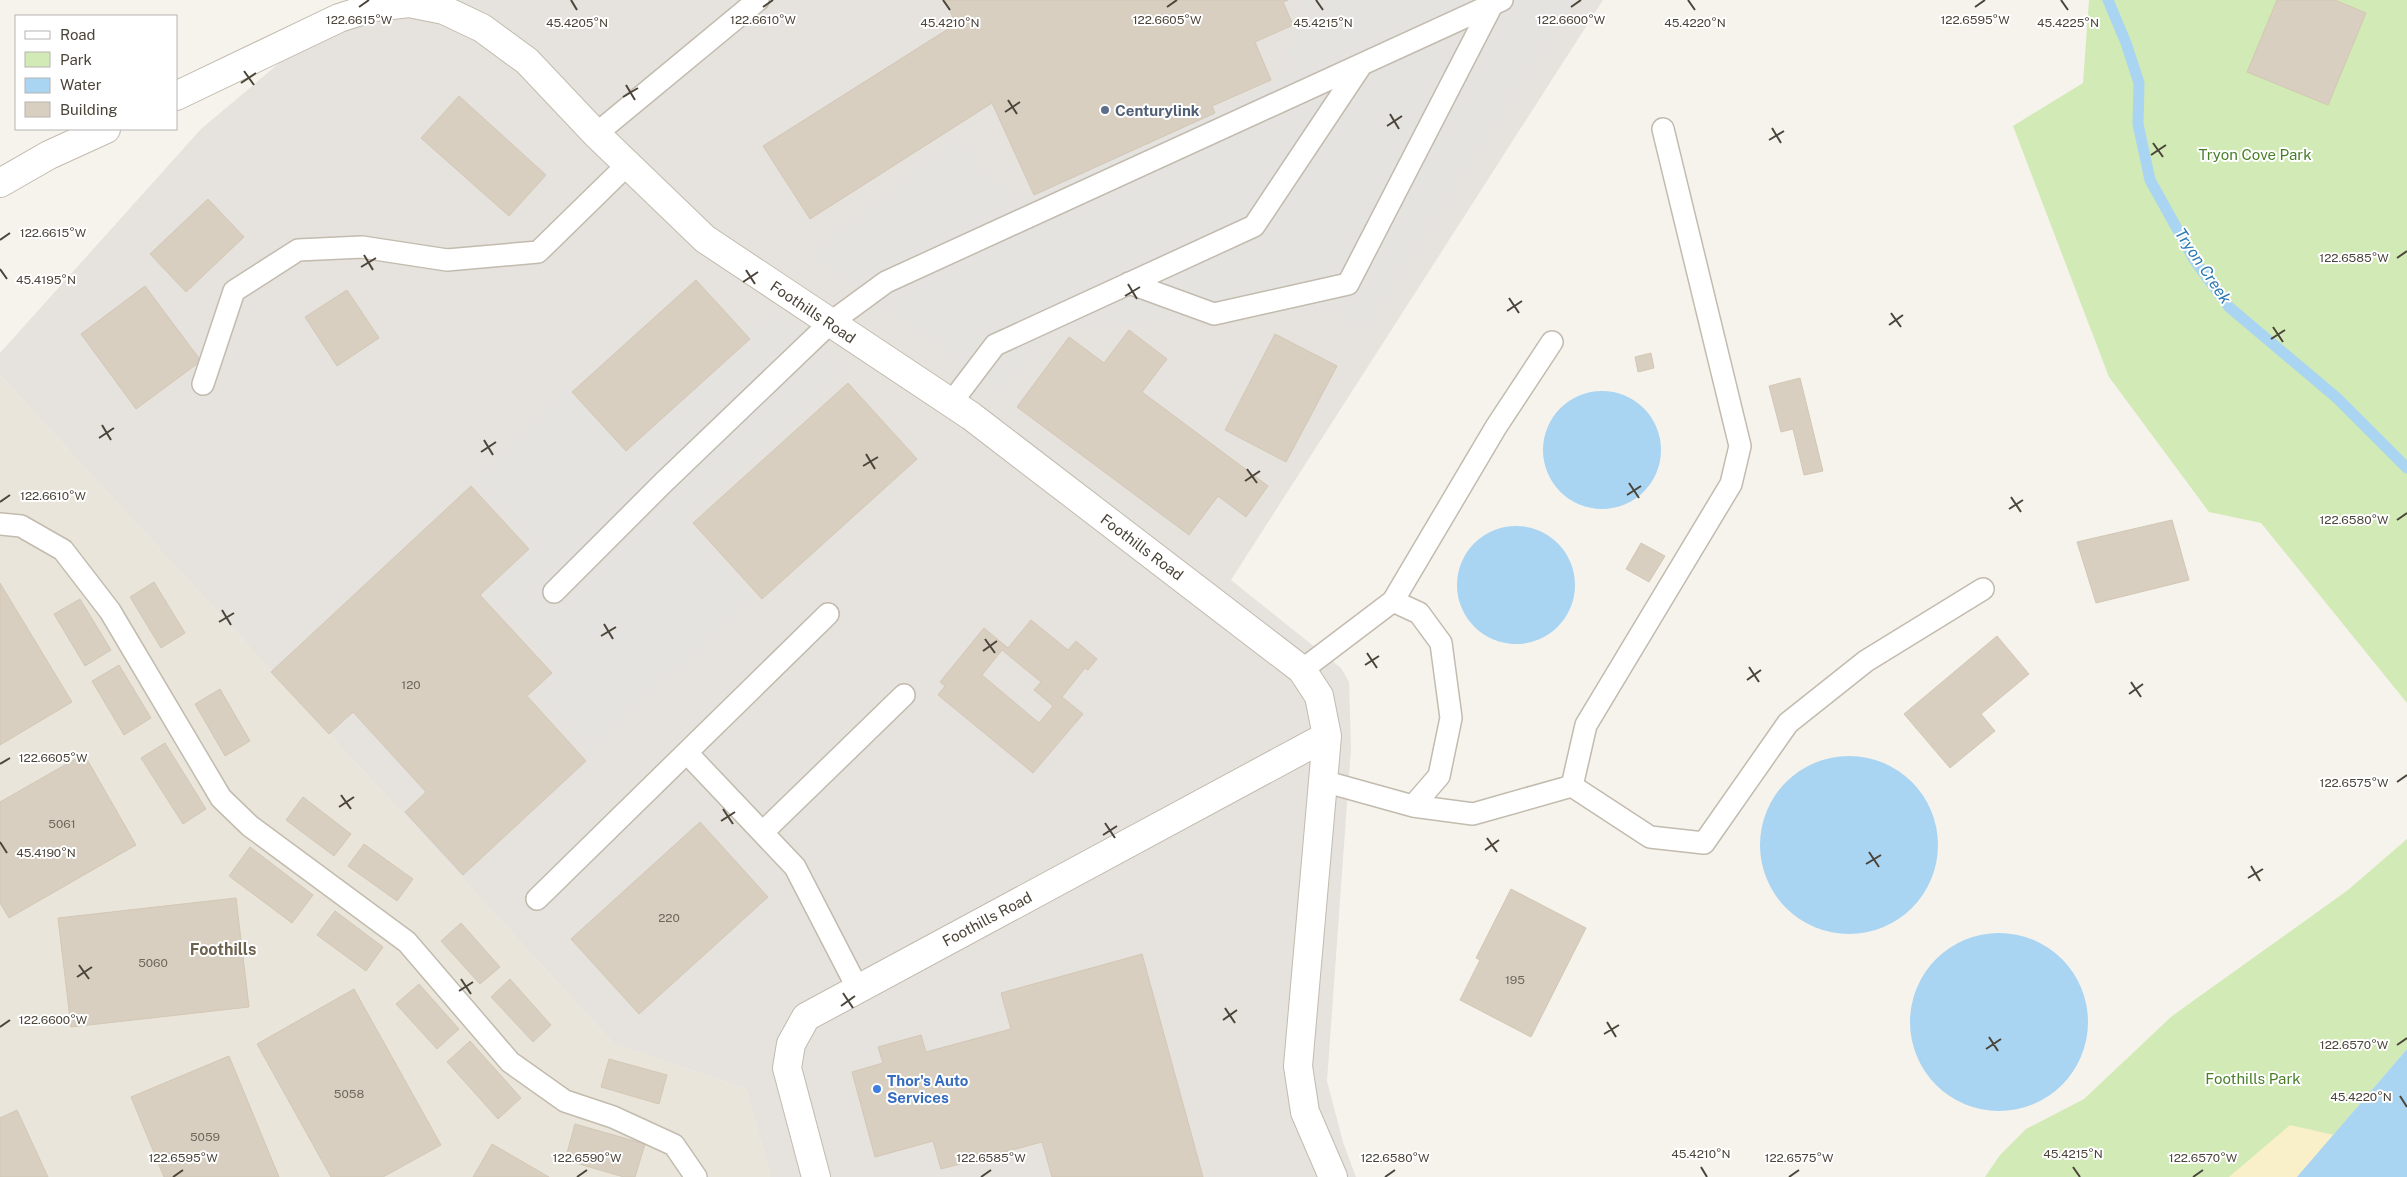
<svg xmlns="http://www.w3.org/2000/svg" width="2407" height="1177" viewBox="0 0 2407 1177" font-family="'Public Sans',sans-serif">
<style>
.residential{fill:#eae5da}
.industrial{fill:#e6e2dd}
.green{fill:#d2eab5}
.sand{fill:#f9efc9}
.parking{fill:#e5e3e0}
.water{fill:#a9d4f2}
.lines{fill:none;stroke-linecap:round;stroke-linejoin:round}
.stream{stroke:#a9d4f2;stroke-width:11}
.building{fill:#d8cfc1;stroke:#d3c7b4;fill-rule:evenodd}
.lane-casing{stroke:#c2bbae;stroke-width:24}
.street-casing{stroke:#c2bbae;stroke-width:30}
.lane{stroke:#fff;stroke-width:21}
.street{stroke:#fff;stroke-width:28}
.ticks{fill:none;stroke:#4b4439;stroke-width:2}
.service-dot{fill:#5c6f8a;stroke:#fff;stroke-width:2}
.shop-dot{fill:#3f7fe0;stroke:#fff;stroke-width:2}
.labels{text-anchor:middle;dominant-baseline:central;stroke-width:4;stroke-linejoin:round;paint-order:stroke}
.number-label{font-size:12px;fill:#6e675b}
.service-label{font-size:15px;font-weight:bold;fill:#4e5e75;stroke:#fff;text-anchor:start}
.park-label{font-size:15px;fill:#4a7f2a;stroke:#fff}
.street-label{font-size:15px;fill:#4b4439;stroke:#fff}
.shop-label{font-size:15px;font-weight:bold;fill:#366cbe;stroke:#fff;text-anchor:start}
.water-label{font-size:16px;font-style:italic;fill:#2e7ab2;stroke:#fff}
.neighbourhood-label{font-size:16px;font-weight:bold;fill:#6e6250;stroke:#fff}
.ticks-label{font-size:12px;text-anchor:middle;fill:#4b4439;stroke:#fff;stroke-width:4;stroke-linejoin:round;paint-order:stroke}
</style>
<rect width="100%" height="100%" fill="#f6f3ec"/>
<!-- residential -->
<path class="residential" d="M0 375 613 1043 746 1089 771 1177H0Z"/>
<!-- industrial -->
<path class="industrial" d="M354 0H1603L1231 580 1341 668 1349 682 1351 748 1327 1081 1343 1142 1356 1177H771L746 1089 613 1043 0 375V353L201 129Z"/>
<!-- green -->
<path class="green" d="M2089 0H2407V703L2261 523 2209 512 2109 377 2013 126 2083 83Z
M2407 839V1049L2297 1177H1985L2000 1155 2026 1129 2084 1099 2172 1016 2348 890Z"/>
<!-- sand -->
<path class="sand" d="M2290 1125 2334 1135 2297 1177H2229Z"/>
<!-- parking -->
<path class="parking" d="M1305 0H1576L1364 333 1331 309 1054 330 1002 391 807 255 958 134 993 180 1024 197 1278 80Z
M772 307 847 370 686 520 753 597 591 751 535 693 559 669 484 590 533 542 472 479 570 385 628 445Z"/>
<!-- water -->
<path class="water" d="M1543 450a59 59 0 1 1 118 0a59 59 0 1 1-118 0Z
M1457 585a59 59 0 1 1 118 0a59 59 0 1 1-118 0Z
M1760 845a89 89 0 1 1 178 0a89 89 0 1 1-178 0Z
M1910 1022a89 89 0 1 1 178 0a89 89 0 1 1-178 0Z
M2407 1049V1177H2297Z"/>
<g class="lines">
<!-- stream -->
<path class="stream" d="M2108 0 2126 43 2139 83 2138 124 2150 180 2195 261 2229 307 2337 398 2407 468"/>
</g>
<!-- building -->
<path class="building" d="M945 0H1288L1283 2 1293 25 1255 42 1271 80 1212 106 1215 113 1034 195 992 103 810 219 763 146 956 24Z
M2277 0H2335L2366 13 2328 105 2247 72Z
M459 96 546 175 509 216 421 138Z
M208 199 244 237 186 292 150 254Z
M696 280 750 339 626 451 572 392Z
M145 286 201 361 136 409 81 334Z
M347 290 379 338 337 366 305 317Z
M1129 330 1167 359 1142 392 1268 486 1246 517 1218 496 1189 535 1017 407 1069 337 1104 363Z
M1275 334 1337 366 1286 462 1225 430Z
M1651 353 1654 368 1638 372 1635 357Z
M1800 378 1823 471 1804 475 1793 429 1781 432 1769 386Z
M848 383 917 459 762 599 693 523Z
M471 486 529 549 480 595 552 673 527 696 586 761 463 875 405 812 426 792 353 712 329 734 271 672Z
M2172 520 2189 580 2096 603 2077 542Z
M1641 543 1665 556 1649 582 1626 569Z
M154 582 185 633 161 648 130 597Z
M0 583 72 702 0 745Z
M80 599 111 650 85 666 54 614Z
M1031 620 1068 650 1076 641 1097 659 1088 670 1085 668 1062 697 1083 714 1033 773 938 695 945 686 940 682 984 628 1008 648ZM1002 650 1041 682 1034 690 1053 706 1039 723 982 675Z
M1997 636 2029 674 1981 714 1995 731 1950 768 1904 714Z
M119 665 151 718 124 735 92 681Z
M220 689 250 741 225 756 195 704Z
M165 743 206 809 183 824 141 758Z
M84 754 136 845 9 918 0 903V802Z
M303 797 351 834 334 856 286 820Z
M700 822 768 897 639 1014 571 939Z
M364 844 413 879 397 901 348 866Z
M250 847 313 895 292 923 229 876Z
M1511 889 1586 928 1531 1037 1460 1000 1480 960 1476 958Z
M236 898 249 1007 71 1027 58 918Z
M335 911 383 947 366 971 317 935Z
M461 923 500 967 480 984 441 941Z
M1142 954 1203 1177H1052L1042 1142 941 1169 933 1141 875 1157 852 1072 883 1063 878 1047 921 1035 926 1052 1011 1029 1001 993Z
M510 979 551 1025 533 1042 491 997Z
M419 984 459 1029 437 1049 396 1004Z
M354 989 441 1145 383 1177H331L257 1044Z
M470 1041 521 1098 498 1119 447 1062Z
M229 1056 279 1177H164L131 1097Z
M609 1059 667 1075 659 1104 601 1087Z
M17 1110 48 1177H0V1118Z
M575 1124 645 1144 635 1177H624L565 1160Z
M492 1144 549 1177H473Z"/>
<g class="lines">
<defs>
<path id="lane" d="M596 134 758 0
M1129 283 1214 314 1348 284 1492 5
M203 384 234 291 298 250 362 247 447 260 538 252 628 164
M951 403 995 345 1254 226 1360 67
M0 524 21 526 63 550 110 611 221 798 250 826 407 942 510 1062 565 1101 613 1117 674 1145 696 1177
M554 592 664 482 830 323 886 282 1502 0
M1393 601 1496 427 1552 342
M1302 670 1393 601 1419 613 1441 643 1451 718 1439 776 1413 806 1323 781
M687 753 795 867 858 989
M1572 786 1586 725 1731 484 1740 446 1663 129
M1413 806 1473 814 1572 786 1650 837 1704 843 1788 723 1866 661 1983 589
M763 832 904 695
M537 899 828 614"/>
<path id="street" d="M176 96 339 18 374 7 409 3 444 10 482 28 527 61 596 134 705 239 971 416 1302 670 1319 696 1327 736 1298 1066 1305 1112 1333 1177
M0 183 49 155 106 129
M816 1177 787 1068 791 1044 806 1017 1327 736"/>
</defs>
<!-- lane casing -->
<use href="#lane" class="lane-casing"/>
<!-- street casing -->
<use href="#street" class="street-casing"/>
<!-- lane -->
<use href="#lane" class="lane"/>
<!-- street -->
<use href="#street" class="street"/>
</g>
<!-- ticks -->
<path class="ticks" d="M571 0 577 10M943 0 950 10M1316 0 1323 10M1688 0 1695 10M2061 0 2068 10M359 7 369 0M763 7 773 0M1167 7 1177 0M1571 7 1581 0M1975 7 1985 0M244 71 254 85M241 83 256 73M626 85 635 100M623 97 638 88M1008 100 1017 114M1005 112 1020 102M1390 114 1399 129M1387 126 1402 116M1772 128 1781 143M1769 140 1784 131M2153 143 2163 157M2151 155 2166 145M0 240 10 233M364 255 373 270M2397 258 2407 251M361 267 376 258M0 269 7 279M746 270 755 284M743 282 758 272M1128 284 1137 299M1125 296 1140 287M1509 298 1519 313M1507 311 1522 301M1891 313 1901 327M1889 325 1903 315M2273 327 2283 342M2271 339 2285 330M102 425 111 440M99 438 114 428M484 440 493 455M481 452 496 442M866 454 875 469M863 466 878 457M1247 469 1257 483M1245 481 1260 471M1629 483 1639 498M1627 495 1641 486M2011 497 2021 512M0 502 10 495M2009 509 2023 500M2397 520 2407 513M222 610 231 625M219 622 234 613M604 624 613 639M601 636 616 627M985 639 995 653M983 651 997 641M1367 653 1377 668M1365 665 1379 656M1749 667 1759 682M1747 680 1761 670M2131 682 2141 697M2129 694 2143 684M0 764 10 758M2397 782 2407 775M341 795 351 809M339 807 354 797M723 809 733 824M721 821 735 812M1105 823 1115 838M1103 835 1117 826M1487 838 1497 852M0 842 7 853M1485 850 1499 840M1869 852 1879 867M1866 864 1881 855M2251 866 2260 881M2248 878 2263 869M79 965 89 979M77 977 92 967M461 979 471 994M459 991 473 982M843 993 853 1008M841 1006 855 996M1225 1008 1235 1023M1223 1020 1237 1010M1607 1022 1616 1037M0 1027 10 1020M1604 1034 1619 1025M1989 1037 1998 1051M2397 1045 2407 1038M1986 1049 2001 1039M2400 1096 2407 1107M1701 1167 1707 1177M2073 1167 2080 1177M173 1177 183 1170M577 1177 587 1170M981 1177 991 1170M1385 1177 1395 1170M1789 1177 1799 1170M2193 1177 2203 1170"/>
<!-- markers -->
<circle class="service-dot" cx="1105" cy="110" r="5"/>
<circle class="shop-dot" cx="877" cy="1089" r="5"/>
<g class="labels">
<!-- number labels -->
<g class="number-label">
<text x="411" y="685">120</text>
<text x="62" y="824">5061</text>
<text x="669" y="918">220</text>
<text x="153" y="963">5060</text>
<text x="1515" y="980">195</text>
<text x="349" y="1094">5058</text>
<text x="205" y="1137">5059</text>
</g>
<!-- service labels -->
<g class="service-label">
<text x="1115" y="110">Centurylink</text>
</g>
<!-- park labels -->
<g class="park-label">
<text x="2255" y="154">Tryon Cove Park</text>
<text x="2253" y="1078">Foothills Park</text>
</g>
<!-- street labels -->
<g class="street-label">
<text transform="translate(813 312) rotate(34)">Foothills Road</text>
<text transform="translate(1142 547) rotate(37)">Foothills Road</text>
<text transform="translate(987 919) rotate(-28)">Foothills Road</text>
</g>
<!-- shop labels -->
<g class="shop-label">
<text x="887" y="1080">Thor's Auto<tspan x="887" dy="17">Services</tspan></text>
</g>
<!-- water labels -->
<g class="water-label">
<text transform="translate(2203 266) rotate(56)">Tryon Creek</text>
</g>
<!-- neighbourhood labels -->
<g class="neighbourhood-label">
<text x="223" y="949">Foothills</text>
</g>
</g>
<g class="ticks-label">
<text x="359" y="24">122.6615°W</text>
<text x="763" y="24">122.6610°W</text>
<text x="1167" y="24">122.6605°W</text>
<text x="1571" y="24">122.6600°W</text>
<text x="1975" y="24">122.6595°W</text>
<text x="577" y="27">45.4205°N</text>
<text x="950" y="27">45.4210°N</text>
<text x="1323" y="27">45.4215°N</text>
<text x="1695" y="27">45.4220°N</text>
<text x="2068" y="27">45.4225°N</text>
<text x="53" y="237">122.6615°W</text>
<text x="2354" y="262">122.6585°W</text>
<text x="46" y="284">45.4195°N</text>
<text x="53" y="500">122.6610°W</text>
<text x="2354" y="524">122.6580°W</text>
<text x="53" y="762">122.6605°W</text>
<text x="2354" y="787">122.6575°W</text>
<text x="46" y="857">45.4190°N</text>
<text x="53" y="1024">122.6600°W</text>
<text x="2354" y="1049">122.6570°W</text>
<text x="2361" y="1101">45.4220°N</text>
<text x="1701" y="1158">45.4210°N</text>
<text x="2073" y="1158">45.4215°N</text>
<text x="183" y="1162">122.6595°W</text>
<text x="587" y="1162">122.6590°W</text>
<text x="991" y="1162">122.6585°W</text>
<text x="1395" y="1162">122.6580°W</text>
<text x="1799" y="1162">122.6575°W</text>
<text x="2203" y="1162">122.6570°W</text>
</g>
<!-- legend -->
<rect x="15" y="15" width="162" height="115" fill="#ffffff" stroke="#b7b4b0"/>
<rect x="25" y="31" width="25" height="8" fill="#ffffff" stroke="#b7b4b0"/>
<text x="60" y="40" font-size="15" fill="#4b4439">Road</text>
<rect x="25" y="52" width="25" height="15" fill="#d2eab5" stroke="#b7b4b0"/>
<text x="60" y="65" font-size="15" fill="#4b4439">Park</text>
<rect x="25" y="78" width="25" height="15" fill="#a9d4f2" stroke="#b7b4b0"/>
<text x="60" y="90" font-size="15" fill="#4b4439">Water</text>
<rect x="25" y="102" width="25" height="15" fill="#d8cfc1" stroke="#b7b4b0"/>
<text x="60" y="115" font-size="15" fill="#4b4439">Building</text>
</svg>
